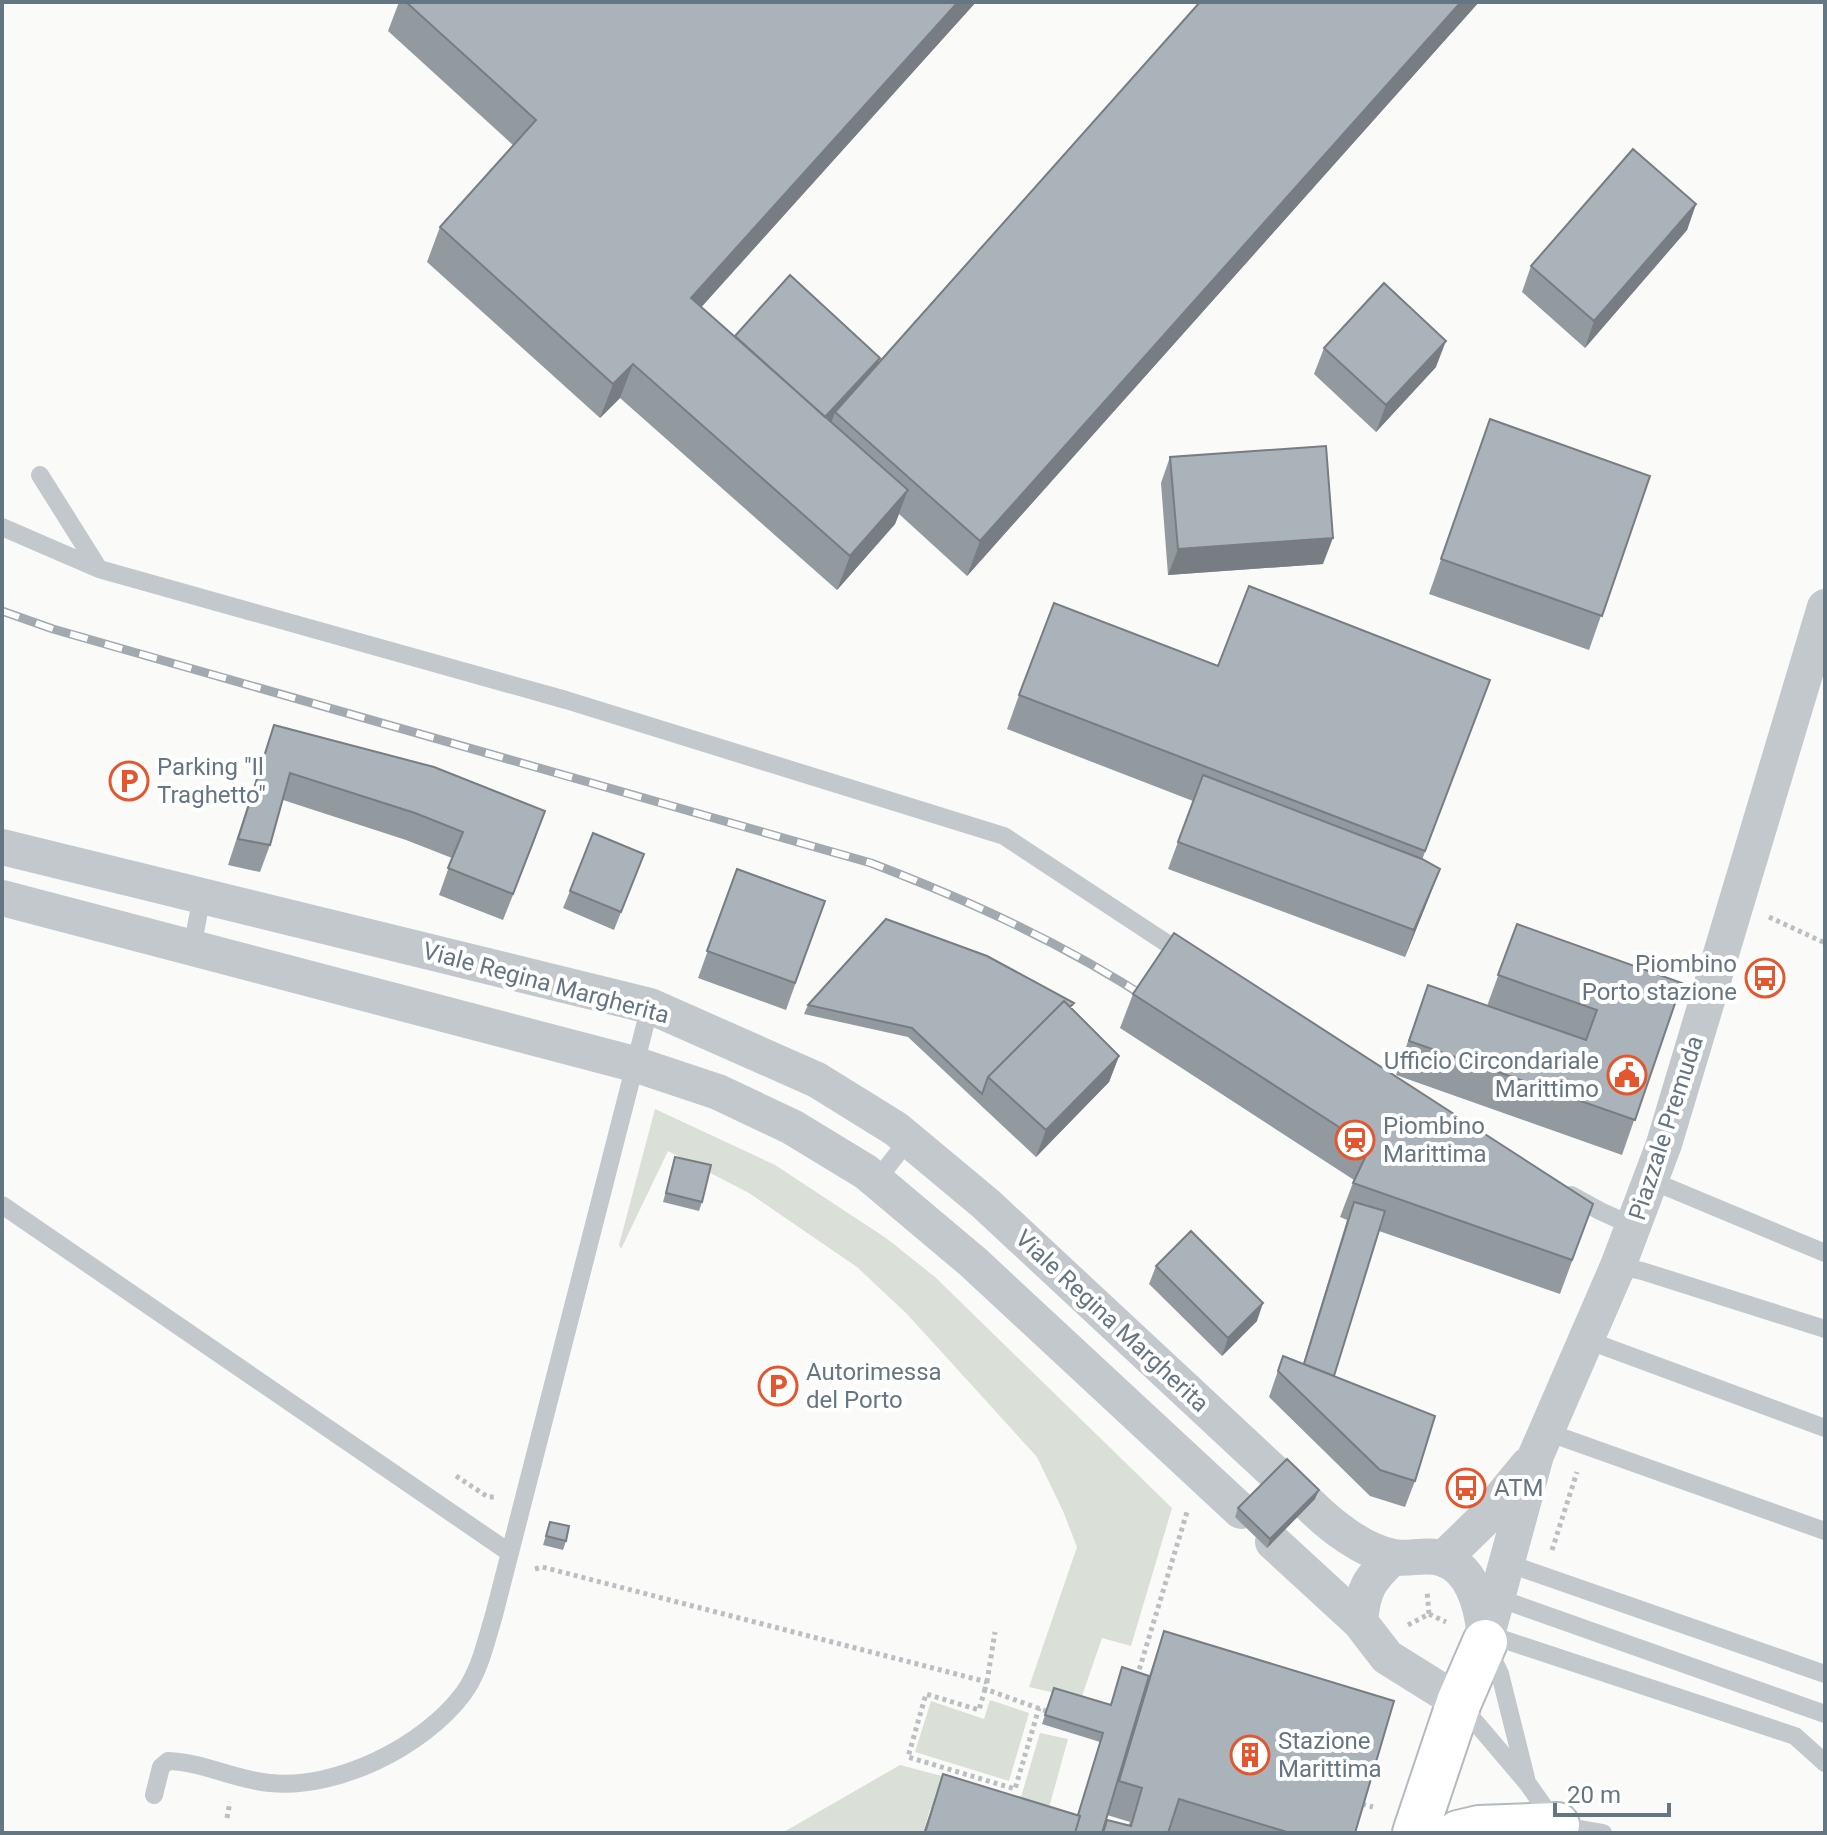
<svg xmlns="http://www.w3.org/2000/svg" width="1827" height="1835" viewBox="0 0 1827 1835" font-family="Roboto,sans-serif">
<style>
.grass{fill:#dadfd7}
.lines{fill:none;stroke-linecap:round;stroke-linejoin:round}
.secondary-casing{stroke:#b3babf;stroke-width:48}
.path{stroke:#bbbfc2;stroke-width:5;stroke-dasharray:4 4;stroke-linecap:butt}
.lane{stroke:#c3c8cc;stroke-width:18}
.street{stroke:#c3c8cc;stroke-width:36}
.secondary{stroke:#fff;stroke-width:44}
.rail-casing{stroke:#a2aab0;stroke-width:9}
.rail{stroke:#fff;stroke-width:6;stroke-dasharray:18;stroke-linecap:butt}
.wall{fill:#929a9f}
.shaded-wall{fill:#777d82}
.building{fill:#aab3b9;stroke:#777d82;stroke-width:2}
.labels{text-anchor:middle;dominant-baseline:central;stroke-width:8;stroke-linejoin:round;paint-order:stroke}
.poi-label{font-size:24px;fill:#657683;stroke:#fff;text-anchor:start}
.street-label{font-size:24px;fill:#657683;stroke:#fff}
</style>
<rect width="100%" height="100%" fill="#fafaf8"/>
<!-- grass -->
<path class="grass" d="M655 1109 775 1165 886 1238 935 1277 1172 1508 1131 1646 1102 1638 1081 1699 1029 1687 1077 1547 1063 1511 1037 1457 907 1314 857 1267 749 1193 668 1151 621 1249 619 1245Z
M990 1700 1029 1713 1009 1781 915 1752 931 1701 984 1719Z
M1040 1733 1068 1739 1042 1833 930 1809 923 1833H782L900 1765 1021 1797Z"/>
<g class="lines">
<defs>
<path id="secondary" d="M1415 1833 1459 1702 1485 1642
M1458 1833 1479 1828 1557 1825"/>
</defs>
<!-- secondary casing -->
<use href="#secondary" class="secondary-casing"/>
<!-- path -->
<path class="path" d="M1769 917 1825 943
M456 1476 488 1497H496
M1552 1550 1577 1472
M535 1569 542 1567 987 1682 985 1689 1046 1711
M1429 1614 1446 1622
M1408 1625 1429 1614 1427 1591
M1137 1677 1187 1512
M987 1682 995 1632
M985 1689 979 1710 926 1694 908 1757 1015 1789 1039 1708
M1362 1804 1373 1807
M227 1818 230 1802"/>
<!-- lane -->
<path class="lane" d="M40 475 99 569 566 700 1004 836 1186 956
M2 527 99 569
M192 948 202 896
M1650 1180 1825 1253
M876 1181 909 1139
M1571 1195 1600 1211 1633 1226
M2 1205 510 1553
M1618 1266 1642 1271 1825 1329
M1587 1340 1825 1428
M1547 1432 1825 1531
M1507 1563 1825 1674
M1498 1598 1825 1714
M1487 1634 1795 1736 1825 1763
M1488 1649 1500 1674 1526 1778
M1460 1704 1528 1784 1554 1821
M154 1795 161 1767 168 1761C203 1762 235 1780 270 1783 336 1790 423 1747 463 1694 480 1671 486 1641 494 1615L650 1006
M1557 1825 1603 1833"/>
<!-- street -->
<path class="street" d="M2 847 650 1006 817 1080 896 1129 986 1204 1277 1475
M2 898 634 1064 718 1092 792 1127 866 1172 973 1262 1241 1511
M1310 1505C1331 1526 1363 1551 1393 1557 1409 1560 1427 1553 1443 1559 1473 1569 1482 1608 1485 1636
M1273 1542 1360 1622 1387 1657 1459 1702
M1443 1559 1482 1521 1528 1465
M1360 1622C1363 1588 1369 1580 1393 1557
M1485 1642 1536 1455 1618 1266 1664 1144 1825 607"/>
<!-- secondary -->
<use href="#secondary" class="secondary"/>
<defs>
<path id="rail" d="M2 611 53 629 871 863C970 901 1065 944 1153 1002"/>
</defs>
<!-- rail casing -->
<use href="#rail" class="rail-casing"/>
<!-- rail -->
<use href="#rail" class="rail"/>
</g>
<!-- wall -->
<path class="wall" d="M399 2H976L701 307 735 336 880 358 877 364 1200 2H1479L967 576 899 514 895 524 837 590 620 398 600 418 427 262 440 227 514 146 388 31Z
M1696 204 1687 230 1585 348 1522 292 1531 266Z
M1324 348 1436 367 1376 432 1314 374Z
M1490 419 1650 476 1589 650 1429 594Z
M1170 457 1323 564 1168 575 1161 483Z
M1218 666 1490 680 1422 860 1430 895 1405 957 1168 869 1193 801 1007 729 1019 695Z
M274 725 536 837 503 920 439 895 452 858 406 840 283 800 270 845 260 872 228 865Z
M644 854 614 930 563 908 570 891Z
M737 869 825 901 786 1010 698 978Z
M1517 924 1682 983 1622 1155 1396 1075 1428 985 1487 1006Z
M1133 994 1593 1204 1560 1294 1379 1231 1334 1376 1415 1481 1405 1507 1370 1496 1269 1397 1283 1356 1303 1364 1347 1220 1340 1217 1354 1180 1120 1028Z
M808 1005 1072 1008 1119 1056 1109 1082 1036 1157 908 1037 804 1014Z
M675 1157 702 1202 699 1211 663 1202Z
M1156 1266 1257 1321 1222 1356 1149 1284Z
M1315 1499 1267 1548 1235 1517 1238 1508Z
M550 1522 566 1541 563 1550 543 1545Z
M1164 1631 1355 1833H1102L1107 1820 1128 1826 1130 1822 1107 1815 1102 1833H923L943 1774 1078 1815 1100 1742 1042 1724 1054 1688 1110 1705 1149 1676Z"/>
<!-- shaded-wall -->
<path class="shaded-wall" d="M958 2H976L679 332 691 298Z
M1461 2H1479L967 576 980 541Z
M1696 204 1687 230 1585 348 1594 321Z
M1446 341 1436 367 1376 432 1386 405Z
M880 358 870 384 835 412 829 429 822 421Z
M633 364 620 398 600 418 613 384Z
M908 490 895 524 837 590 850 556Z
M1333 538 1323 564 1168 575 1178 549Z
M1440 869 1430 895 1405 957 1414 930Z
M1119 1056 1109 1082 1036 1157 1046 1130Z
M1263 1303 1257 1321 1222 1356 1228 1338Z
M1319 1490 1315 1499 1267 1548 1270 1539Z"/>
<!-- building -->
<path class="building" d="M406 2H958L691 298 908 490 850 556 633 364 613 384 440 227 536 120Z
M1200 2H1461L980 541 835 412Z
M1633 149 1696 204 1594 321 1531 266Z
M790 275 880 358 825 417 735 336Z
M1384 283 1446 341 1386 405 1324 348Z
M1490 419 1650 476 1602 616 1441 559Z
M1326 446 1333 538 1178 549 1170 457Z
M1249 586 1490 680 1425 851 1019 695 1054 603 1218 666Z
M274 725 434 767 545 811 513 894 448 868 463 832 415 813 290 773 270 845 238 839Z
M1203 775 1422 859 1440 869 1414 930 1178 842Z
M593 833 644 854 621 912 570 891Z
M737 869 825 901 795 983 707 951Z
M886 919 987 956 1074 1003 1070 1007 1064 1001 988 1077 982 1094 912 1028 808 1005Z
M1517 924 1682 983 1635 1120 1409 1041 1428 985 1586 1040 1597 1010 1498 975Z
M1174 933 1593 1204 1572 1260 1353 1183 1370 1147 1133 994Z
M1064 1001 1119 1056 1046 1130 988 1077Z
M675 1157 711 1165 702 1202 666 1193Z
M1354 1202 1385 1211 1334 1376 1304 1364Z
M1191 1231 1263 1303 1228 1338 1156 1266Z
M1283 1356 1435 1416 1415 1481 1380 1470 1278 1371Z
M1287 1459 1319 1490 1270 1539 1238 1508Z
M550 1522 569 1526 566 1541 546 1536Z
M1164 1631 1394 1701 1355 1833H1290L1179 1799 1168 1833H1103L1107 1820 1131 1826 1142 1788 1119 1781Z
M1122 1667 1149 1676 1102 1833H1075L1080 1816 1078 1815 1103 1733 1045 1715 1054 1688 1111 1705Z
M943 1774 1080 1816 1075 1833H925Z"/>
<!-- icons -->
<defs>
<symbol id="parking-ring" viewBox="-11 -11 22 22"><circle r="9.5" fill="#fff" stroke="#e4572e" stroke-width="1.5"/><path d="M-3.5-5.5H1a3.5 3.5 0 0 1 0 7H-1V5.5H-3.5ZM-1-3.4V-.6H.8a1.4 1.4 0 0 0 0-2.8Z" fill="#e4572e"/></symbol>
<symbol id="bus-ring" viewBox="-11 -11 22 22"><circle r="9.5" fill="#fff" stroke="#e4572e" stroke-width="1.5"/><path d="M-5-6H5V4H4V6H2V4H-2V6H-4V4H-5ZM-3.5-4V0h7V-4ZM-3.5 1.2v1.5H-2V1.2ZM2 1.2v1.5H3.5V1.2Z" fill="#e4572e"/></symbol>
<symbol id="civic-ring" viewBox="-11 -11 22 22"><circle r="9.5" fill="#fff" stroke="#e4572e" stroke-width="1.5"/><path d="M-.6-6.5H3V-4.5H.6V-3L4-1V1h2V6H-6V1h2V-1L-.6-3ZM-1.2 2.5V6h2.4V2.5Z" fill="#e4572e"/></symbol>
<symbol id="station-ring" viewBox="-11 -11 22 22"><circle r="9.5" fill="#fff" stroke="#e4572e" stroke-width="1.5"/><path d="M-3-6H3Q5-6 5-4V2Q5 4 3 4L4.5 6H3L1.5 4h-3L-3 6H-4.5L-3 4Q-5 4-5 2V-4Q-5-6-3-6ZM-3.5-4v3h7v-3ZM-3.5 1v1.5H-2V1ZM2 1v1.5H3.5V1Z" fill="#e4572e"/></symbol>
<symbol id="building-ring" viewBox="-11 -11 22 22"><circle r="9.5" fill="#fff" stroke="#e4572e" stroke-width="1.5"/><path d="M-4-6H4V6H1V3H-1V6H-4ZM-2.5-4.3h1.7v1.8h-1.7ZM.8-4.3h1.7v1.8H.8ZM-2.5-1h1.7V.8h-1.7ZM.8-1h1.7V.8H.8Z" fill="#e4572e"/></symbol>
</defs>
<g fill-rule="evenodd">
<use href="#parking-ring" x="107" y="759" width="44" height="44"/>
<use href="#bus-ring" x="1743" y="956" width="44" height="44"/>
<use href="#civic-ring" x="1605" y="1053" width="44" height="44"/>
<use href="#station-ring" x="1333" y="1118" width="44" height="44"/>
<use href="#parking-ring" x="756" y="1364" width="44" height="44"/>
<use href="#bus-ring" x="1444" y="1466" width="44" height="44"/>
<use href="#building-ring" x="1228" y="1733" width="44" height="44"/>
</g>
<g class="labels">
<!-- poi labels -->
<g class="poi-label">
<text x="157" y="767">Parking "Il<tspan x="157" dy="28">Traghetto"</tspan></text>
<text x="1737" y="964" text-anchor="end">Piombino<tspan x="1737" dy="28">Porto stazione</tspan></text>
<text x="1599" y="1061" text-anchor="end">Ufficio Circondariale<tspan x="1599" dy="28">Marittimo</tspan></text>
<text x="1383" y="1126">Piombino<tspan x="1383" dy="28">Marittima</tspan></text>
<text x="806" y="1372">Autorimessa<tspan x="806" dy="28">del Porto</tspan></text>
<text x="1494" y="1488">ATM</text>
<text x="1278" y="1741">Stazione<tspan x="1278" dy="28">Marittima</tspan></text>
</g>
<!-- street labels -->
<g class="street-label">
<text transform="translate(546 983) rotate(15)">Viale Regina Margherita</text>
<text transform="translate(1666 1128) rotate(-72)">Piazzale Premuda</text>
<text transform="translate(1112 1321) rotate(43)">Viale Regina Margherita</text>
</g>
</g>
<!-- border -->
<rect width="1827" height="1835" fill="none" stroke="#657683" stroke-width="8"/>
<!-- scale -->
<path d="M1555 1803v12h114v-12" fill="none" stroke="#657683" stroke-width="4"/>
<text x="1567" y="1803" font-size="24" fill="#657683" stroke="#ffffff" stroke-width="6" paint-order="stroke">20 m</text>
</svg>
